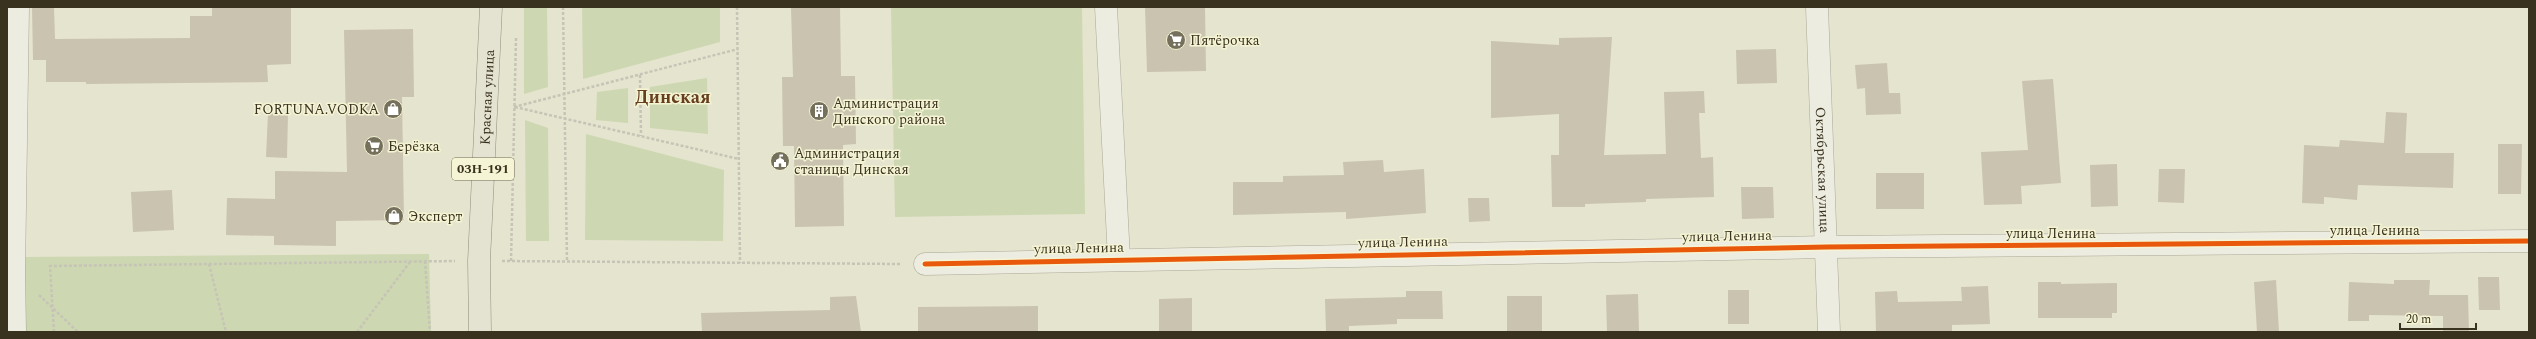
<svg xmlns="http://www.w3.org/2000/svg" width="2536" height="339" viewBox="0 0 2536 339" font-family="Spectral,serif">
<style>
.green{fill:#cdd7b1}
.building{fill:#c9c3af}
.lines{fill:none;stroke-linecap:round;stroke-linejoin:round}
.minor-casing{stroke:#aaa897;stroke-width:23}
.major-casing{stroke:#908d7e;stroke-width:23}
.path{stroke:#c6c4b6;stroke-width:2.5;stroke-dasharray:3 2;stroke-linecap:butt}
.minor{stroke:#edece0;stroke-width:22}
.major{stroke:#e4e3d1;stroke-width:22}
.cycleway-casing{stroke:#f5f4d4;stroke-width:8}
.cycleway{stroke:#e8590c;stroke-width:5}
.labels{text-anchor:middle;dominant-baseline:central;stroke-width:3;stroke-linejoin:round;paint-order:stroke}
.shield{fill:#f5f4d4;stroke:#716c55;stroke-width:1}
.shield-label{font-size:13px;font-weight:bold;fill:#39321f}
.poi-label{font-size:14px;fill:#39321f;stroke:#f5f4d4;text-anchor:start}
.street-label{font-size:14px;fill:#39321f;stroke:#f5f4d4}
.district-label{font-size:18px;font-weight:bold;fill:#653f1e;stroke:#f5f4d4}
</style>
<rect width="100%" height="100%" fill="#e5e4ce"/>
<!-- green -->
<path class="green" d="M524 7H547L548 87 524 94Z
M582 7H720V42L583 79Z
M891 7H1082L1085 214 895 217Z
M707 78 708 134 650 128V87Z
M628 88V123L596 120 597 92Z
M525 120 548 128 549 241H526Z
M586 134 724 170 723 241 585 240Z
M429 254 431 332H26L24 257Z"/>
<!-- building -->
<path class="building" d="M32 7H54L55 39 190 38V16H212V7H291V64L267 65 268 82 86 84V82H46V60H33Z
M791 7H840L841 76H855L856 144 843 145 844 226 795 227 794 146H783L782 77H793Z
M1145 7H1205L1206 71 1147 72Z
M413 29 414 97H402L404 220 336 221V246L274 245V236L226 235 227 198 275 199V171L347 172 344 30Z
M1612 37 1604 155 1666 154 1664 92 1704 91 1705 113H1699L1701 158 1713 157 1714 197 1646 199V202L1585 204V207H1552L1551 155H1559V114L1491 118V41L1559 45V38Z
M1776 49 1777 83 1737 84 1736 50Z
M1887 63 1889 93H1900L1901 114 1866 115 1865 88 1857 89 1855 65Z
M2053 79 2061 183 2021 186 2022 204 1984 205 1981 152 2028 150 2022 81Z
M2386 112 2407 113 2405 153H2454L2453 188 2358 185 2357 200 2324 197V204L2302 203 2304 145 2339 147 2340 140 2384 143Z
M268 113 288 114 287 158 266 157Z
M2498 144H2522L2521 194H2498Z
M1383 160 1384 172 1424 169 1426 213 1346 219V212L1233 215V182H1283V176L1344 175 1343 162Z
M2117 164 2118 206 2091 207 2090 165Z
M2159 169H2185L2184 203 2158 202Z
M1876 173H1924V209H1876Z
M1741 187H1773L1774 218 1742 219Z
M172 190 174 230 133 232 131 192Z
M1468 198H1489L1490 221 1469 222Z
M2478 277H2499L2500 310H2479Z
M2276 280 2279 332H2257L2254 282Z
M2394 280H2430L2429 295H2468L2469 332H2443V316L2369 315V321H2348L2349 282 2394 284Z
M2038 282H2061V284L2117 283V313H2112V318H2038Z
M1988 286 1990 324 1952 325V332H1876L1875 292 1897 291 1898 302 1962 301 1961 287Z
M1728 290H1749V324H1728Z
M1406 291H1442L1443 319H1397V324L1349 326V332H1326L1325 299 1406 297Z
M1638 294 1639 332H1607L1606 295Z
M856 296 861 332H702L701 313 830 310V297Z
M1507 296H1542V332H1507Z
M1192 298V332H1159V299Z
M1038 306V332H918V307Z"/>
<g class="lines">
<defs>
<g id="minor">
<path d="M1106 7 1119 259"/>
<path id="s1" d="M1817 7 1829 332"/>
<path d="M925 264 1827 247 2529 241"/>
<path d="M15 332 14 273 18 7"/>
</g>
<g id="major">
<path id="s2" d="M480 332 479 261 491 7"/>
</g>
</defs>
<!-- minor casing -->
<use href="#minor" class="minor-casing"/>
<!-- major casing -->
<use href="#major" class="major-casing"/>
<!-- path -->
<path class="path" d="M563 7 567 262
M737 7 740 263
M640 75 641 136
M514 107 738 49
M515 107 739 159
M425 261 430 332
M502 261 901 264
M511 261 516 38
M209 264 226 332
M39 295 78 332
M54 332 50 266 455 261
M357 332 410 262"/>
<!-- minor -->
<use href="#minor" class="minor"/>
<!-- major -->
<use href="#major" class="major"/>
<defs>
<path id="cycleway" d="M925 264 1827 247 2529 241"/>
</defs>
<!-- cycleway casing -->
<use href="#cycleway" class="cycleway-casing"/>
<!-- cycleway -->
<use href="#cycleway" class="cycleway"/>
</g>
<!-- icons -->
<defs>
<symbol id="supermarket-disc" viewBox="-11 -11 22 22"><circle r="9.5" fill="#75705c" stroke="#f5f4d4"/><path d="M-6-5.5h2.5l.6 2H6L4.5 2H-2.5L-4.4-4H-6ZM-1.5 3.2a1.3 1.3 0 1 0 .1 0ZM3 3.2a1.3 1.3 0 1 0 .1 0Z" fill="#fff"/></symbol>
<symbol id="shop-disc" viewBox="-11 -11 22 22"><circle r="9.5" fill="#75705c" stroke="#f5f4d4"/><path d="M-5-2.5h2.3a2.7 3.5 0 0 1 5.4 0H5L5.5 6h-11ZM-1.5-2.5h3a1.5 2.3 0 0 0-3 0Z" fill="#fff"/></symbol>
<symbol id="building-disc" viewBox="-11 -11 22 22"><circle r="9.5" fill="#75705c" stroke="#f5f4d4"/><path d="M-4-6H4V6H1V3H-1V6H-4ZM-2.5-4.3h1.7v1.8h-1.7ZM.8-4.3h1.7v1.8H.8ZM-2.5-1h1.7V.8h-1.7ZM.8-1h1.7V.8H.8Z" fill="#fff"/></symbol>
<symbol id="civic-disc" viewBox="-11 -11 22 22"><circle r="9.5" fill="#75705c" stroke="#f5f4d4"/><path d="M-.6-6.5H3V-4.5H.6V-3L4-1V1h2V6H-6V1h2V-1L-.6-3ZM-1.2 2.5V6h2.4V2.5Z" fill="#fff"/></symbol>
</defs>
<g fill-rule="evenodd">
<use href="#supermarket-disc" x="1165" y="29" width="22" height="22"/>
<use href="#shop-disc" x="382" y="98" width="22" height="22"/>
<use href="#building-disc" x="808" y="100" width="22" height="22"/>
<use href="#supermarket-disc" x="363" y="135" width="22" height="22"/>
<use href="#civic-disc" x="769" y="150" width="22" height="22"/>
<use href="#shop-disc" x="383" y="205" width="22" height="22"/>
</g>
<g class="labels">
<!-- shield labels -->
<rect class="shield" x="452" y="158" width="62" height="22" rx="3"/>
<g class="shield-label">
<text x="483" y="169">03Н-191</text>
</g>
<!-- poi labels -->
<g class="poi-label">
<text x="1190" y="40">Пятёрочка</text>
<text x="833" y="103">Администрация<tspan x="833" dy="16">Динского района</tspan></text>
<text x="379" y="109" text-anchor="end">FORTUNA.VODKA</text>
<text x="388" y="146">Берёзка</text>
<text x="794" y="153">Администрация<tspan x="794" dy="16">станицы Динская</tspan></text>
<text x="408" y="216">Эксперт</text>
</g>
<!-- street labels -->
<g class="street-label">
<text stroke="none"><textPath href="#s2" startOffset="235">Красная улица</textPath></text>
<text stroke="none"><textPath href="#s1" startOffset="163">Октябрьская улица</textPath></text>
<text x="2375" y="230">улица Ленина</text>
<text x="2051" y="233">улица Ленина</text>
<text transform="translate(1727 236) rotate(-1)">улица Ленина</text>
<text transform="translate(1403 242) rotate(-1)">улица Ленина</text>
<text transform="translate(1079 248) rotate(-1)">улица Ленина</text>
</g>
<!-- district labels -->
<g class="district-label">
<text x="673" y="97">Динская</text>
</g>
</g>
<!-- border -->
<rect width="2536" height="339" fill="none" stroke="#39321f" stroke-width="16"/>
<!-- scale -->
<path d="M2400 323v6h76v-6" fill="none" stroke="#39321f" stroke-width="2"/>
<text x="2406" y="323" font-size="12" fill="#39321f" stroke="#f5f4d4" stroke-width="3" paint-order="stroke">20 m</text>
</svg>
